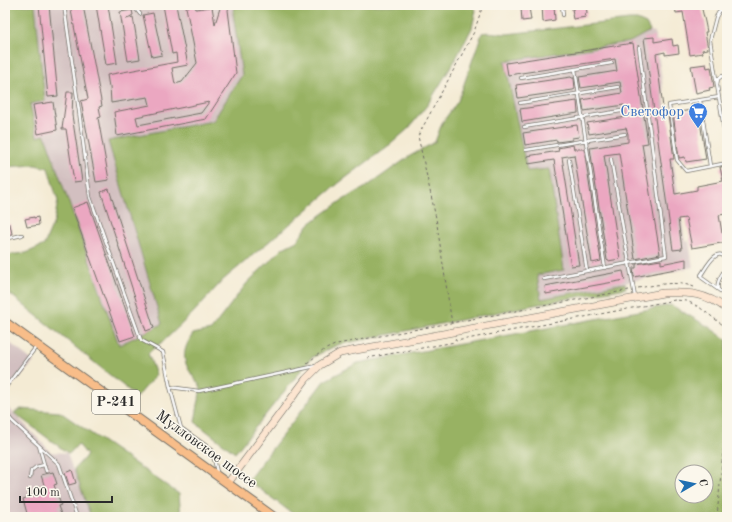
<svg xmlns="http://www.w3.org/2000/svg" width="732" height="522" viewBox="0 0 732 522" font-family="'Old Standard TT',serif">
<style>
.industrial{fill:#d2bfc0}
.forest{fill:#98b264;stroke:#626e48;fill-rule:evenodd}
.building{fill:#eba7c1;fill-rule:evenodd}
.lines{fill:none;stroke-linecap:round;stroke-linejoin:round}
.service-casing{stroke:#716e66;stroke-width:4}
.secondary-casing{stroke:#716e66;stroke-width:8}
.trunk-casing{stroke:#716e66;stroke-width:10}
.path{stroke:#716e66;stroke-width:1;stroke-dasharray:3 3;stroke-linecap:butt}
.service{stroke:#fff;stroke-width:2.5}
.secondary{stroke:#fce5d0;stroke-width:7}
.trunk{stroke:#f8bd89;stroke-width:8}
.labels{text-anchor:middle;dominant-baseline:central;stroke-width:3;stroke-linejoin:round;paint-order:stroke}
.shield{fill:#fbf7ec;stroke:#696865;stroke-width:1}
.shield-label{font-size:14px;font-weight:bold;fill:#2b2b2b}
.shop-label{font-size:15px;fill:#366cbe;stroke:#fbf7ec;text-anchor:end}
.street-label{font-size:15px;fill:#2b2b2b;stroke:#fbf7ec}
</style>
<rect width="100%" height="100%" fill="#fbf7ec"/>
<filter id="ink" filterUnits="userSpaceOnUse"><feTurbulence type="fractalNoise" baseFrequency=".025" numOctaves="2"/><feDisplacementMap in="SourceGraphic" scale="8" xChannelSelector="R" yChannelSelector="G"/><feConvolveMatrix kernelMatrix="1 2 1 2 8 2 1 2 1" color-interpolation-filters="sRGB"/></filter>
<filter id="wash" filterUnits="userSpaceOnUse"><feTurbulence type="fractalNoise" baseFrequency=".012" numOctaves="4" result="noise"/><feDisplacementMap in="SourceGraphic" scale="16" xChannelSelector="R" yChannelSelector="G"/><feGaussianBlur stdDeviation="0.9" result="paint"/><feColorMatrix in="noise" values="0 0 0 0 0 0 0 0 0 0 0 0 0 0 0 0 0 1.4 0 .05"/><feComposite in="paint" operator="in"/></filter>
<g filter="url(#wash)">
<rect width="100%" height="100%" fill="#f4ebd4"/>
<!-- industrial -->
<path class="industrial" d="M35 5H236L233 13 242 75 213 121 109 141 162 324 118 345 45 136 37 137 30 103 45 100Z
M650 31 655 32 685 242 689 241 693 267 625 283 541 299 537 275 564 270 549 169 527 171 505 61 630 42Z
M5 339 34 362 7 391 5 404 51 452 67 453 73 470 82 468 98 517H5Z"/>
<!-- forest -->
<path class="forest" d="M5 5H35L45 101 30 104 37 137 45 135 119 345 162 324 108 141 213 121 242 75 233 13 236 5H472L476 10 472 28 454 62 428 104 409 128 392 143 339 183 302 214 223 280 193 313 167 338 148 353 156 375 137 397 5 290V255L26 253 44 245 54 222 58 201 48 168 35 165 5 167Z
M629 20H637L646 24 650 31 630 42 505 61 527 171 549 169 564 270 537 275 541 299 625 283 626 288 534 305 337 345 311 358 235 453 195 422 201 387C186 367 177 357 193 334L211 330 247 283 283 248 297 241 309 224 341 201 366 187 410 156 435 142 442 123 458 101 482 33C490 31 499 34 507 34Z
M671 305 709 327 727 340V517H297L248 480 324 381 358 363ZM682 472H706V496H682Z
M20 409 60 412 179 494 181 517H91L74 469 87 455 78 444 69 454 14 413Z"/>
<g id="blocks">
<!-- building -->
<path class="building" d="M39 5H49L58 96 48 97Z
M70 5H83L102 106 99 107 101 117 98 118 109 180 96 182 81 101 88 99Z
M96 5H108L117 63 106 65Z
M163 5H176L188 65 172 68 175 84 182 82 197 63 186 7 195 6 196 9 212 7 215 24 221 5H230L228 10 236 73 206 119 117 136 114 112 150 105 148 97 111 103 110 86 109 87 107 75 177 62 176 53 172 54ZM209 102 201 113 138 125 136 117Z
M542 5H554L555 20 543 22Z
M586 5 587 13 585 14 586 17 573 19 572 14H573L572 9H574V6Z
M680 5H701L705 22 707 32H705L708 49 702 50 703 53 690 55 683 12 676 13 675 6Z
M529 7 531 20 522 21 521 8Z
M132 10 133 15 126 19 133 17 140 59 128 61 120 12Z
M153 13 162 55 152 57 143 15Z
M654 37V42L672 39 673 46 678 45 679 53 665 55V52L656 54 664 115 668 114 674 159H670L675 194 697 190V186L723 181 720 167 727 166V214L719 215 722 233H725L727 242 692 248 686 218 678 219 682 249 673 250 644 38Z
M633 43 648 143 642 144 660 254 635 259 619 153 604 155 620 259 608 261 607 260 590 148 628 142V134L626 128 589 134 587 123 626 117 624 105 584 111 582 100 622 93 620 82 581 88 579 77 617 71 615 59 508 75 506 63Z
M706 64 707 68 711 67 714 87 709 88 710 90 696 93 691 66Z
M571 77 572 78H574L575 89 573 90 518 98 516 85Z
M67 92H73L72 115 82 181 74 182 66 129H62Z
M577 101 578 113 522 122 520 109Z
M53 102 57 130 38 134 33 105Z
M698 109 706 159 686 162 685 157 679 158 673 113Z
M577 125 579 137 572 138V140L557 142V140L525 145 523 133Z
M573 145 574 149H584L601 261 592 263 574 155 562 157 579 265 571 266 554 160 528 164 527 156 559 151 558 148Z
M109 189 154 328 146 331 101 192Z
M88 202 135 336 120 341 72 208Z
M34 217V218L38 217 39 225 27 227 25 219Z
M10 224 12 234 5 235V225Z
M686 259V267L634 277 633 268H636V264L661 260V264Z
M623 271 625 280 546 294 545 286Z
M72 470 76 483 69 485 65 473Z
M53 472 57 484 54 485 61 505 58 506 62 517H28L23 499 46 491 41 475Z"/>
</g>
</g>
<g filter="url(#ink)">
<use href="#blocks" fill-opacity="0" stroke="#716e66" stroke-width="1"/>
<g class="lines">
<defs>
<path id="service" d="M64 5 79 111 90 197 141 340 163 352 170 387 199 391 316 366
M133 5 140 14
M562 5 563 15
M575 69 605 268
M727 76H722L718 79 717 85 727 148
M521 78 612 63
M717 85 710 40 716 17 723 5
M719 97 669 105 677 160 686 171 727 163
M700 100 710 166
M520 103 618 87
M524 127 621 111
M526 150 625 134
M611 159 635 297
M569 160 587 271
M5 239 22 235
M727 261C718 243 706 268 701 275L702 278 727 296
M544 279 666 256 639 47
M718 289C716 281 723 273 727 266
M170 387 181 428 212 450 217 472
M5 388 36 347
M5 412 12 421 59 464 77 517
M39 446 46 471
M30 478 31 471 36 467 44 465"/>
<path id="secondary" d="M228 483 306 379 320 365 340 353 663 293C689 292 706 293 727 309"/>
<path id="trunk" d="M5 322 274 517"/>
</defs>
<!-- service casing -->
<use href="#service" class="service-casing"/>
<!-- secondary casing -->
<use href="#secondary" class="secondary-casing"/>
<!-- trunk casing -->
<use href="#trunk" class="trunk-casing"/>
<!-- path -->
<path class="path" d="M638 288C656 285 677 280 694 287
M452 324 436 218 418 136 474 32 483 5
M455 339 456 341 675 300 687 301 699 307 727 328
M367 358 455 342
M307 363 324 350 337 344 629 290
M717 517 723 451 727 442"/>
<!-- service -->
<use href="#service" class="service"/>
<!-- secondary -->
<use href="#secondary" class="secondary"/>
<!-- trunk -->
<use href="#trunk" class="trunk"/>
</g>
</g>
<!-- icons -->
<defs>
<symbol id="supermarket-pin" viewBox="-11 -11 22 30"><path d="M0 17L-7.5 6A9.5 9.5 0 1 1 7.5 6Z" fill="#3f7fe0" stroke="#fbf7ec"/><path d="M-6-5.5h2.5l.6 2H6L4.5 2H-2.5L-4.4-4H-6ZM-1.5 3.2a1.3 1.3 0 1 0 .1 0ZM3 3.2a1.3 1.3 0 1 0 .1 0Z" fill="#fff"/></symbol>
</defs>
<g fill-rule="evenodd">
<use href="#supermarket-pin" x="687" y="101" width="22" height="30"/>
</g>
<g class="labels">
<!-- shield labels -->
<rect class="shield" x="92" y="390" width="48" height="24" rx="3"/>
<g class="shield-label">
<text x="116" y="402">Р-241</text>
</g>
<!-- shop labels -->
<g class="shop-label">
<text x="684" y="112">Светофор</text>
</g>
<!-- street labels -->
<g class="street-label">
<text transform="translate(206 450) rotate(36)">Мулловское шоссе</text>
</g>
</g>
<!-- margin -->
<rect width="732" height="522" fill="none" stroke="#fbf7ec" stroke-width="20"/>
<!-- north arrow -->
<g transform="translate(694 484) rotate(81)"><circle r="19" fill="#fbf7ec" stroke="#a8a59f"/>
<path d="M0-3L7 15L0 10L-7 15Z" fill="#1f6fb2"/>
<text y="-6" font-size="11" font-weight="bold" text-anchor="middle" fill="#2b2b2b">С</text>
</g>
<!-- scale -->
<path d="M20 496v6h92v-6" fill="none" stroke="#2b2b2b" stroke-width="2"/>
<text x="26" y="496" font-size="12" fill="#2b2b2b" stroke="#fbf7ec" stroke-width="3" paint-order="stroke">100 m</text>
</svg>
